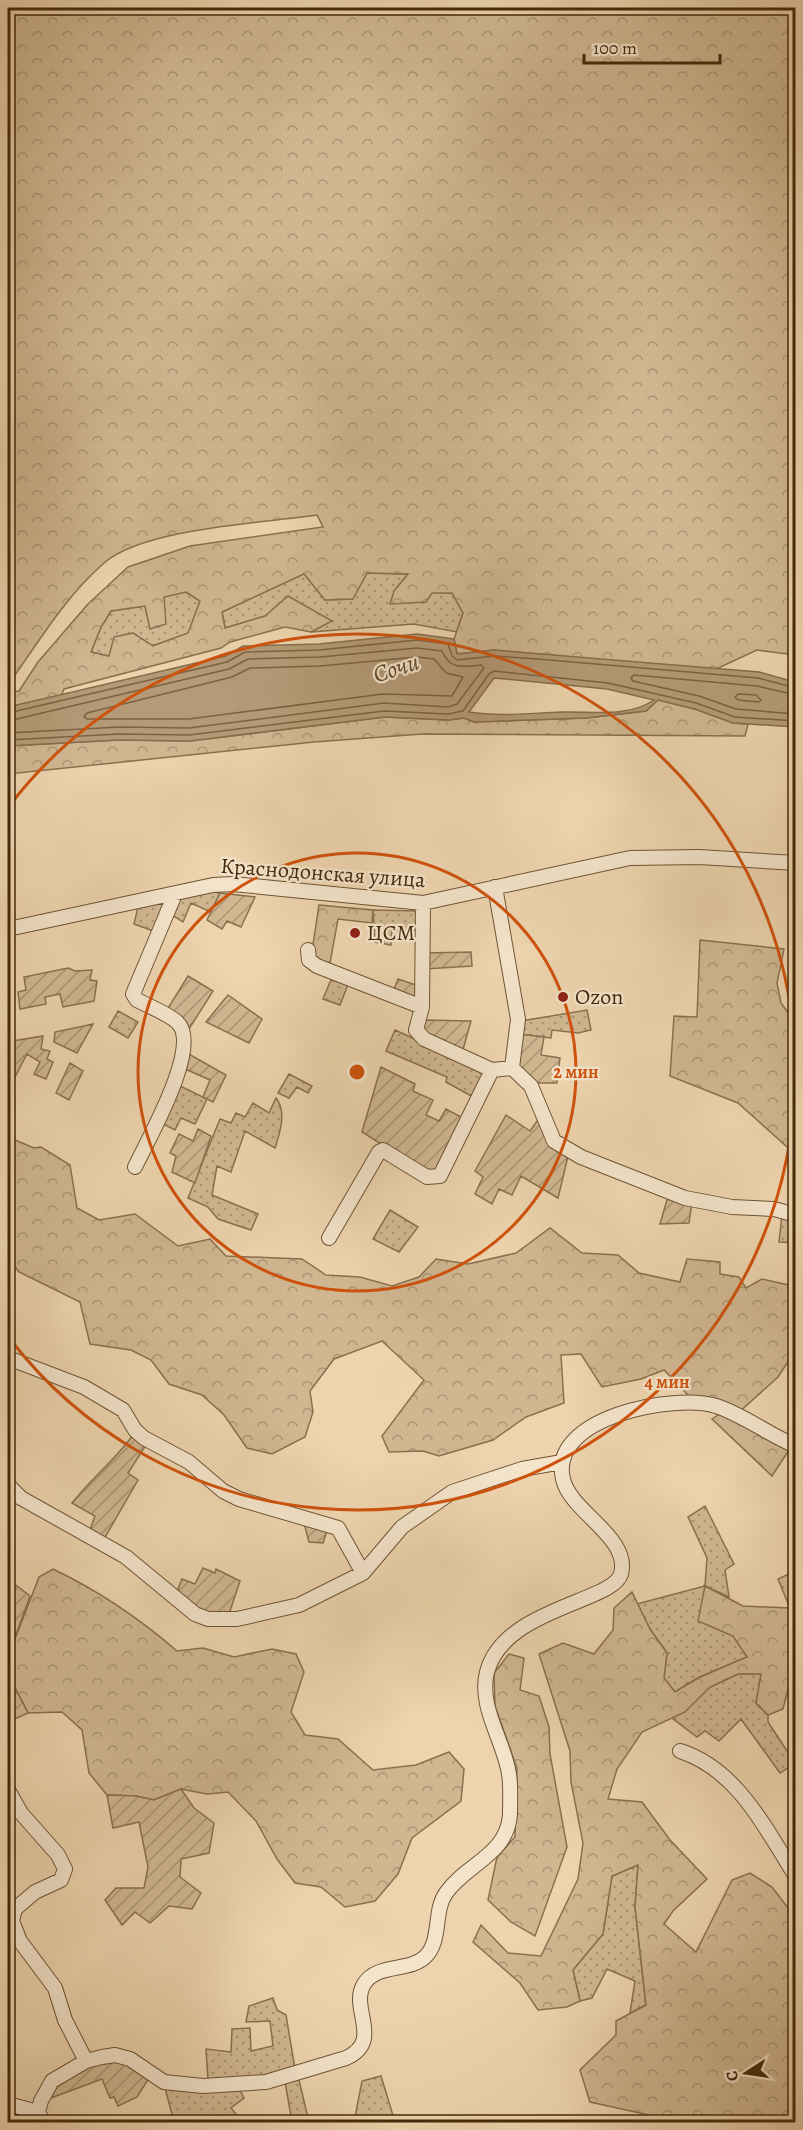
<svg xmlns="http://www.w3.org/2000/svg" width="803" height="2130" viewBox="0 0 803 2130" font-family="Alegreya,serif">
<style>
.grass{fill:url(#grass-dots);stroke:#8a704e;stroke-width:1.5}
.forest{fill:url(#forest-crowns);stroke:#8a704e;stroke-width:1.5;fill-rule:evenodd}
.garden{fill:url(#garden-furrows);stroke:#8a704e;stroke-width:1.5}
.water{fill:#b49a77;stroke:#876d4c;stroke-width:1.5;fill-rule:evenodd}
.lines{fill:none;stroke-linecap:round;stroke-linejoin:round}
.shore{stroke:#7c6241;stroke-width:1.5}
.minor-casing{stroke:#6e5434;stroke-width:16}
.minor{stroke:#f3e3ca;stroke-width:14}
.ring{fill:none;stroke:#cf520c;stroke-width:3}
.poi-dot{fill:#8f2418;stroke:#f3e3ca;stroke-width:2}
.labels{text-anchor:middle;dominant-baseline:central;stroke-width:4.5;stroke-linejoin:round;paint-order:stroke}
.street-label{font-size:22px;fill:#44290b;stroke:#f3e3ca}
.poi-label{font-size:22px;fill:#44290b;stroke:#f3e3ca;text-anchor:start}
.water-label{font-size:24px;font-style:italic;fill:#604526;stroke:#f3e3ca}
.centre{fill:#cf520c;stroke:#f3e3ca;stroke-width:3}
.ring-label{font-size:18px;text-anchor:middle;font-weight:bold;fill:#cf520c;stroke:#f3e3ca;stroke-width:4.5;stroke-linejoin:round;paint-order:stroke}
</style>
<defs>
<pattern id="grass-dots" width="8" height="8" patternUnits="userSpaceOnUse" patternTransform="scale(1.5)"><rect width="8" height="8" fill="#d0b792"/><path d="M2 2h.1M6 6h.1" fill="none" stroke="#aa9575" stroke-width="1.8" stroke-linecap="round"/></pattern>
<pattern id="forest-crowns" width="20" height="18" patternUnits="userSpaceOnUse" patternTransform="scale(1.5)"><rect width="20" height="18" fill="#d0b792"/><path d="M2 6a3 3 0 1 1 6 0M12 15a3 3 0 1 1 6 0" fill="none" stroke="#aa9575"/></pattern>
<pattern id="garden-furrows" width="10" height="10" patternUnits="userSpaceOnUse" patternTransform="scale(1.5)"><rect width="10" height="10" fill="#d0b792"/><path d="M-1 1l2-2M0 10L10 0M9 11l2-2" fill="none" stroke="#aa9575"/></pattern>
</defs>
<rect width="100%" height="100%" fill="#edd4ae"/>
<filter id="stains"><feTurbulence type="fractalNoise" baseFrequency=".00333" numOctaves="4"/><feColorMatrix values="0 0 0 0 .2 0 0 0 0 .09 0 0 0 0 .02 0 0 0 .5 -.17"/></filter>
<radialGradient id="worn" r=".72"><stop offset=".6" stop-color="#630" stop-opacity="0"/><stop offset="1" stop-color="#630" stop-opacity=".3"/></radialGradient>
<!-- grass -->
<path class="grass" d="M304 573 325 600 352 599 367 573 408 574 394 591 452 593 463 613 457 632 414 624 311 632 331 621 265 616 225 628 222 612Z
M186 592 200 601 189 633 152 646 133 633 109 656 91 652 101 627 111 611 145 606 150 628 163 597Z
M208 891 220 893 211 912 191 903 183 922 172 915 180 897Z
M168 900 156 932 134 924 138 907Z
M373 910 418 911V930L392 931 391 945 375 942Z
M333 975 349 982 340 1005 323 999Z
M587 1010 591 1030 578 1033 552 1030 551 1038 519 1034 521 1021Z
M118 1011 138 1022 128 1038 109 1027Z
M395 1030 487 1072 473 1097 446 1082 447 1077 386 1051Z
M289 1074 312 1086 308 1093 297 1087 289 1098 278 1093Z
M176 1084 207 1099 195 1124 181 1118 175 1130 159 1122Z
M276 1098C287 1111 280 1133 275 1148L245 1131 231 1172 217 1166 212 1195 258 1214 251 1230 218 1219 208 1207 188 1198 220 1119 231 1123 236 1113 245 1117 253 1103 269 1113Z
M390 1210 418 1227 399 1252 373 1239Z
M782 1215 795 1218V1243L779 1242Z
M705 1506 734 1564 725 1570 729 1597 705 1586 747 1657 698 1678 675 1692 664 1678 667 1653 650 1629 637 1604 705 1586 707 1558 688 1517Z
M795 1571V1612L790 1608 778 1579Z
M738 1674H762L756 1703 768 1715V1722L795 1763 780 1773 741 1719 719 1741 705 1731 697 1737 672 1718 685 1711 710 1687Z
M638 1865 635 1907 646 2005 630 2013 635 1981 607 1969 592 1998 580 2001 573 1970 603 1934 612 1876Z
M273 1998 277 2010 286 2015 295 2069 266 2076 208 2080 206 2049 231 2052 232 2029 250 2028 251 2051 273 2046 270 2021 246 2022 249 2006Z
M381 2076 395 2122H354L362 2081Z
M299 2080 309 2122H292L285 2082Z
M164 2084 179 2091 238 2087 244 2098 231 2108 239 2118 233 2122H196L193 2119 188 2122H174Z"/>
<!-- forest -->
<path class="forest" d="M8 8H795V655L757 650 714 670 494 650 457 654 454 639 463 613 452 593H432L426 602 390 604 394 591 408 574 367 573 353 599 325 600 304 574 222 612 225 628 265 616 288 596 332 621 311 632 285 627 230 642 221 648 64 689 61 696 8 707V693L19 691 38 662 88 604 128 567 190 546 323 527 317 515C263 523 144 528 104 563 64 598 38 643 8 685ZM186 592 200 601 188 633 153 646 133 633 114 637 109 656 91 652 101 627 111 611 145 606 150 629 166 624 164 597Z
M658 700 695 709 733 723 748 724 745 736 422 734 314 742 8 774V746L119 740 190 741 385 717 449 720 464 718 474 722 586 718 646 711Z
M319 905 373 910 372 923 338 919 330 963 311 958Z
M700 940 784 949 777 983 781 1003 795 1022V1154L738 1103 670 1076 674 1016 697 1017Z
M8 1137 34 1148 41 1147 70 1165 77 1208 99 1220 135 1214 178 1246 210 1239 226 1256 302 1259 326 1275 360 1277 392 1286 419 1277 436 1259 468 1264 516 1253 550 1228 582 1253 618 1255 639 1273 680 1282 687 1259 720 1262V1274L739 1277 746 1288 762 1279 793 1286 796 1289 795 1351 778 1377 737 1414 721 1401 689 1396 664 1370 641 1379 602 1387 581 1354 561 1355 564 1403 526 1417 493 1440 439 1456 423 1451 389 1452 382 1436 424 1380 382 1341 334 1359 310 1391 313 1412 305 1437 272 1454 247 1448 224 1415 202 1395 169 1384 151 1360 131 1350 90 1344 80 1302 19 1272 8 1257Z
M721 1413 789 1450 772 1476 712 1419Z
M53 1569C97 1590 140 1619 177 1651L203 1648 234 1657 272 1649 296 1654 304 1672 291 1712 305 1735 338 1739 373 1770 416 1765 449 1752 464 1769 461 1801 412 1838 398 1874 375 1901 345 1907 321 1887 295 1883 277 1859 256 1821 228 1792 207 1794 181 1789 154 1800 136 1796 107 1795 89 1773 82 1730 62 1712 28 1713 8 1674V1657L39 1577Z
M705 1586 743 1606 790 1608 795 1612V1690L788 1689 783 1709 768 1715 756 1703 761 1674H738L710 1687 685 1712 642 1732 617 1769 608 1799 642 1802 670 1840 707 1879 673 1911 664 1924 696 1952 732 1880 750 1873 772 1887 795 1917 796 1991 791 2028 795 2054V2122H649V2115L590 2102 580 2070 616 2035V2021L646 2005 635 1907 638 1865 612 1876 603 1934 573 1970 580 2001 567 2007 538 2010 520 1983 473 1942 481 1925 508 1953 541 1956 578 1879 583 1843 571 1782 570 1751 539 1654 563 1643 594 1654 613 1630 614 1608 632 1592 650 1629 667 1653 664 1678 675 1692 698 1678 747 1657 733 1636 698 1621Z
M509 1654 524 1658 520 1690 539 1696 549 1727 550 1754 567 1847 535 1936 511 1922 488 1900 497 1857 515 1837 517 1768 495 1706 494 1673Z"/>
<!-- garden -->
<path class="garden" d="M220 893 255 897 241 927 227 921 222 929 207 920Z
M471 952 472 966 425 969 424 953Z
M68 968 75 971 92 970 90 980 97 981 94 1001 63 1007 60 994 45 997 46 1004 20 1009 18 992 26 990 24 977Z
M188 976 213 991 189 1029 165 1013Z
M398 979 419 986 418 1002 393 992Z
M228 995 262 1019 249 1043 206 1022Z
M423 1020 471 1021 462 1053 422 1034Z
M93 1024 77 1053 54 1042 55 1032Z
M519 1034 544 1037 541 1055 560 1058 557 1083H531L515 1067Z
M43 1036 41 1049 50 1051 47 1059 53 1062 46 1079 34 1074 40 1062 27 1054 15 1077 8 1074 13 1041Z
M187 1053 226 1075 213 1102 203 1097 210 1080 183 1068Z
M70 1063 83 1071 69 1100 56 1093Z
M381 1067 415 1084 413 1091 433 1100 426 1115 439 1121 446 1109 465 1119 437 1172 428 1174 362 1132Z
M506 1115 530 1131 540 1117 569 1152 558 1198 521 1176 512 1195 499 1189 492 1204 475 1194 483 1177 475 1171Z
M198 1129 211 1136 195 1183 172 1172 176 1156 170 1153 179 1134 193 1141Z
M669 1193 692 1202 689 1223 660 1224Z
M133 1435 146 1445 128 1473 138 1480 104 1539 90 1530 95 1516 72 1503C91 1479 115 1460 133 1435Z
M307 1522 328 1528 323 1543 309 1542 305 1527Z
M203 1568 215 1573 216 1569 240 1581 229 1614 199 1612 176 1594 182 1579 195 1584Z
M8 1579 30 1596 8 1657Z
M8 1674 28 1713 8 1722Z
M181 1789 194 1808 214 1823 209 1853 181 1859 180 1877 201 1893 192 1909 169 1906 150 1923 135 1912 122 1925 105 1900 116 1888H144L148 1867 139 1822 113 1828 107 1795 136 1796 154 1800Z
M116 2059 149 2078 137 2097 118 2106 114 2097 110 2098 102 2079 43 2101C60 2077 87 2065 116 2059Z"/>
<!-- water -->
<path class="water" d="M417 634 454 639 457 654 494 650 759 672 795 682V727L733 723 695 709 658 700 646 711 586 718 474 722 464 718 449 720 385 717 190 741 119 740 8 746V707L226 656 243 646 319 644ZM494 678 607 689 654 700C627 718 593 711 562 712 531 713 500 717 469 712Z"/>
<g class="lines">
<!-- shore -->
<path class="shore" d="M417 657 434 659 446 673 463 677 452 696 383 694 189 719H87L84 717 87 713 232 677 250 668 320 666Z
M738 694 756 695 761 700 759 702 738 700 735 697Z
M796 695 757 686 634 675 631 678 633 681 699 696 736 709 796 714
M8 713 227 662 245 652 319 650 417 640 448 644 452 656 457 660 494 656 538 659 758 678 796 688
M8 721 229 669 248 659 320 657 417 648 442 651C450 670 462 667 481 665L484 668 457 704 448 707 384 703 189 728 119 727 8 733
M8 740 119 734 189 735 384 711 448 714 463 711 489 674 494 671 608 683 696 703 735 717 796 721"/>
<defs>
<path id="minor" d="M495 887 518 1019 512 1068
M8 929 213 885 233 884 423 903 630 858 699 857 796 863
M308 950 309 960 317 966 422 1007 416 1030 424 1039 492 1070 512 1068 531 1086 554 1141 581 1157 685 1198 732 1207 774 1209 796 1215
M422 1007 423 903
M135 1167C147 1141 203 1045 177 1022 167 1013 150 1007 137 1000L133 994 175 894
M329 1238 379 1152 383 1150 427 1177 440 1176 492 1070
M8 1358 84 1387 123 1410 135 1430 144 1438 189 1462 223 1491 239 1499 338 1528 363 1573
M8 1485 21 1498 126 1557 195 1614 208 1619H237L299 1605 363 1573 402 1527 452 1492 522 1469 562 1462
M680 1751C737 1769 766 1829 796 1877
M8 1790 21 1813 58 1855 65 1869 61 1880 35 1892 15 1909 12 1921 20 1941 55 1988 65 2020 86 2061
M8 2104 38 2112
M43 2122 38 2112 41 2101 52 2081 86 2061 102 2057 115 2055 130 2059 164 2082 203 2086 266 2082 346 2058C384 2041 349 2008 364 1984 377 1963 409 1972 425 1957 442 1941 433 1911 446 1893 466 1864 507 1855 510 1815 510 1802 511 1786 509 1774 504 1741 478 1706 487 1672 504 1608 613 1602 621 1574 631 1537 570 1512 563 1479 548 1417 675 1393 716 1406 744 1415 769 1435 796 1446"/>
</defs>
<!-- minor casing -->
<use href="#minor" class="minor-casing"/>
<!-- minor -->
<use href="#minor" class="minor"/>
</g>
<!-- distance rings -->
<g class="ring">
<circle cx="357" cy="1072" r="219"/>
<path d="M10 805A438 438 0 1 1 10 1339"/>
</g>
<!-- markers -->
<g class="poi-dot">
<circle cx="355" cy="933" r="6"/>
<circle cx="563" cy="997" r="6"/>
</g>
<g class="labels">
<!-- street labels -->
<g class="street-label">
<text transform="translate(323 873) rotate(4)">Краснодонская улица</text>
</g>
<!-- poi labels -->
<g class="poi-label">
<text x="367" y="933">ЦСМ</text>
<text x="575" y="997">Ozon</text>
</g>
<!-- water labels -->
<g class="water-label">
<text transform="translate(396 668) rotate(-18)">Сочи</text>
</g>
</g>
<circle cx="357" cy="1072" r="9" class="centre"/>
<g class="ring-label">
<text x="576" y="1078">2 мин</text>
<text x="667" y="1388">4 мин</text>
</g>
<!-- margin -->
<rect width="803" height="2130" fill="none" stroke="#edd4ae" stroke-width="30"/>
<rect x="9" y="9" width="785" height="2112" fill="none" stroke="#44290b" stroke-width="3"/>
<rect x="15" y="15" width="773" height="2100" fill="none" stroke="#44290b" stroke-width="1.5"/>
<!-- north arrow -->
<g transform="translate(746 2073) rotate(258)" stroke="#f3e3ca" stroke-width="4.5" paint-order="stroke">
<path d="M0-4.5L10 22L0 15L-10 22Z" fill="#44290b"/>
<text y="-9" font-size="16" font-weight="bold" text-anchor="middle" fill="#44290b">С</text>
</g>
<!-- scale -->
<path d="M584 54v9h136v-9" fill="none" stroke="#44290b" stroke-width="3"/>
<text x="593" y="54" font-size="18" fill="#44290b" stroke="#f3e3ca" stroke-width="4.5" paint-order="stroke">100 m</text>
<rect width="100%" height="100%" filter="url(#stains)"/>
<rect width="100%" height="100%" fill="url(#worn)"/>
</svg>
